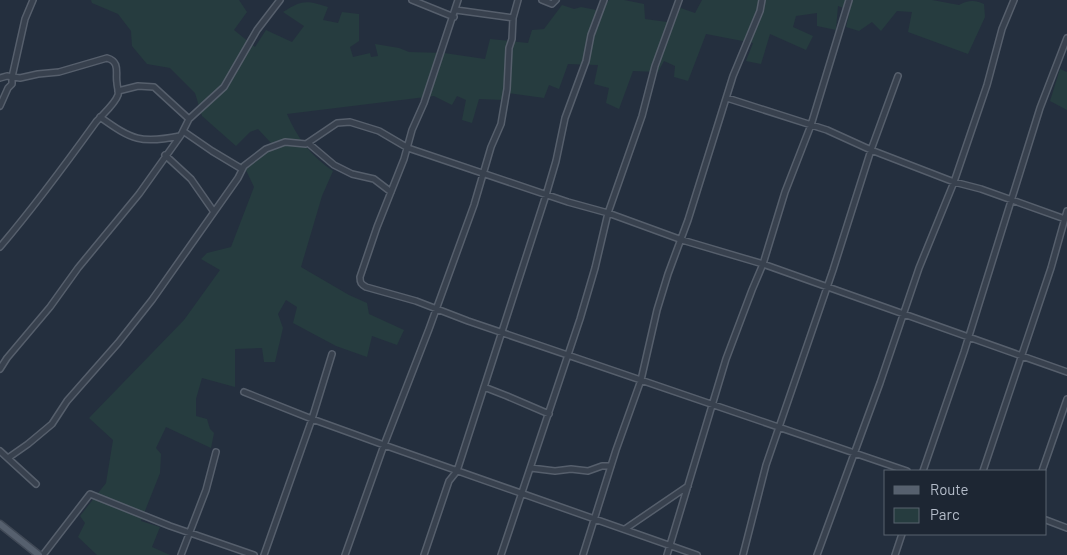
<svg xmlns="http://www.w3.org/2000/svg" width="1067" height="555" viewBox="0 0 1067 555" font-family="Barlow,sans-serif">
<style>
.green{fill:#263c3f}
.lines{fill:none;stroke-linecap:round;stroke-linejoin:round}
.minor-casing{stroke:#565f6c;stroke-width:8}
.major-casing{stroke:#414a57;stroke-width:9}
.minor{stroke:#38414e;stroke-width:5}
.major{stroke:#56606e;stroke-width:6}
</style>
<rect width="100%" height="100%" fill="#242f3e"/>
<!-- green -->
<path class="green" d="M91 0H239L247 12 234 30 255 47 266 30 292 42 304 26 283 12C302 0 306 0 328 7L323 20 338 23 342 12 359 14V41L350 47 353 57 370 53 371 57 378 56 375 44 399 48 409 52 444 53 485 59 490 39 528 43 532 30 544 29 562 5 574 9 581 7 601 11 609 0H624L644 4 645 19 667 22 675 6 695 13 702 0H932L959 5C968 0 975 0 984 4L985 17 968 54 908 32 912 12 897 11 881 31 872 22 859 31 846 27 850 10 838 6 836 30 817 26V13L796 16 793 27 813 36 806 50 770 34 761 64 746 61 753 43 706 34 688 81 674 77 675 66 664 61 658 72 633 71 619 109 606 103 609 88 594 84 598 65 568 64 559 89 549 85 544 98 508 93 504 100 479 99 472 123 462 120 466 100 457 96 452 105 434 96 287 114C297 138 312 157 333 171L322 196 301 267 349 295 367 303 369 314 404 330 397 345 372 336 367 357 336 346 293 323 297 307 286 300 278 314 283 328 275 362H264L262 348 235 349V387L202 378 196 399V416L207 419 210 429 214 433 211 448 166 427 156 448 161 454 160 473 141 521 160 527 152 547 170 555H97L78 537 85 523 80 516 106 483 113 440 89 418 184 320 220 270 201 259 207 253 231 247 254 187 245 168 271 143 258 129 250 132 236 146 202 116 195 93 170 68 147 64 132 46 131 31 118 14 92 3Z
M1060 69 1067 72V110L1050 101Z"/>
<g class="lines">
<defs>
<path id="minor" d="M412 0 454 17
M458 0 424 103 412 130 404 159 377 227 360 277C360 283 361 284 366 287L416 301 468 321 907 471
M542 0 552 4 556 0
M456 10 513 18
M0 78 7 76 20 78 38 74 59 72 107 58C121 62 115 74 117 83 117 87 119 91 118 95 115 104 103 114 96 122 65 165 34 207 0 247
M118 91 138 86 154 87 189 119
M727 98 827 130 871 150 954 182 981 189 1065 219
M0 106 8 88 12 84V77L25 19 33 0
M100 117C132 140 141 144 180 136
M183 131 212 151 242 169
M308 143 334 165 352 174 374 179 391 192
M165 155 191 179 214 212
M0 369 7 358 50 307 78 268 139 194 181 135 189 119 224 87 257 30 280 0
M484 387 507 396 549 414
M244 392 312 419 384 445 697 555
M0 451 36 484
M8 458 28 444 52 424 67 401 118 343 152 300 238 178 244 166 266 149 285 142 306 144 337 123 350 122 379 131 408 148 568 202 608 213 682 240 763 264 1067 372
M531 468 555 471 571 469 588 471 602 466H611
M923 471 964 352 1040 108 1067 38
M983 471 1051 268 1067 211
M1042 471 1067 399
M1046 520 1067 528
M625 529 688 486
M43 555 90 494 170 526 254 555
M181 555 206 490 216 452
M264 555 312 419 332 354
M345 555 384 445 429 329 474 205 491 147 501 124 507 89 509 48 512 39 513 18 518 0
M424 555 449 481 457 471 546 195 556 161 565 118 586 61 591 35 604 0
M501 555 580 319 595 268 608 213 642 116 655 66 679 0
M583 555 616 450 641 380 657 310 668 274 688 220 733 76 760 11 762 0
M667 555 726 359 752 290 763 264 785 192 811 125 849 0
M743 555 766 465 833 270 871 150 898 76
M817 555 880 383 919 268 954 182 987 85 1002 29 1014 0
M895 555 902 534"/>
<path id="major" d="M0 524 39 555"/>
</defs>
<!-- minor casing -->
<use href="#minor" class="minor-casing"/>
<!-- major casing -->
<use href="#major" class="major-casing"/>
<!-- minor -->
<use href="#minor" class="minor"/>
<!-- major -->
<use href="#major" class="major"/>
</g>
<!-- legend -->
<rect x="884" y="470" width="162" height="65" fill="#1d2633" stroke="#59626f"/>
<rect x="894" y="486" width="25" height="8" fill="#56606e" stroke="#59626f"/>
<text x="930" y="495" font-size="15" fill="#b4bcc9">Route</text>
<rect x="894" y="508" width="25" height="15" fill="#263c3f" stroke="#59626f"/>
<text x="930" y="520" font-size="15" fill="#b4bcc9">Parc</text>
</svg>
